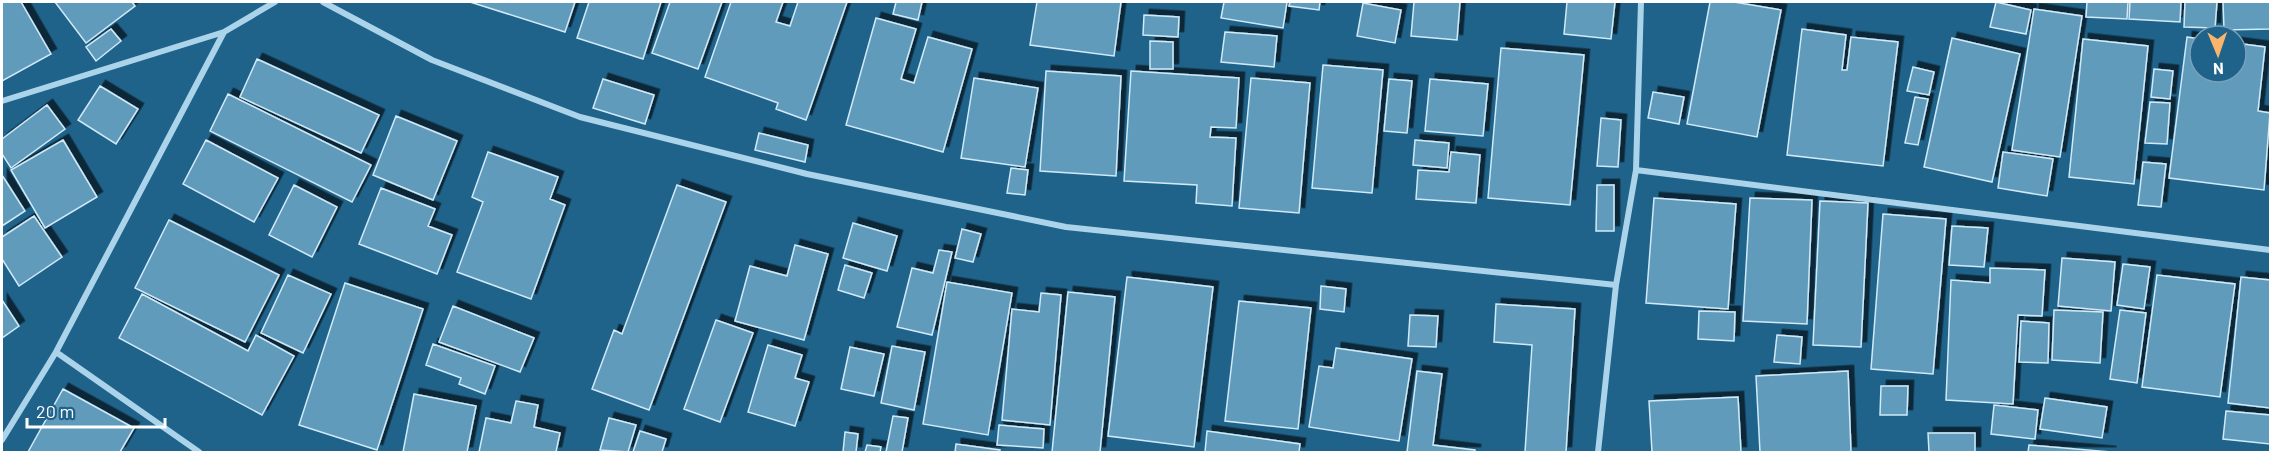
<svg xmlns="http://www.w3.org/2000/svg" width="2272" height="454" viewBox="0 0 2272 454" font-family="Barlow,sans-serif">
<style>
.building{fill:#619bbc;stroke:#d0eaf8;stroke-width:1.5;filter:url(#shadow)}
.lines{fill:none;stroke-linecap:round;stroke-linejoin:round}
.street{stroke:#abd4eb;stroke-width:6}
</style>
<defs>
<filter id="shadow"><feDropShadow dx="5.5" dy="-5.5" stdDeviation="0" flood-color="#0009"/></filter>
</defs>
<rect width="100%" height="100%" fill="#1f628a"/>
<!-- building -->
<path class="building" d="M2 2H21L51 54 2 81Z
M55 2H132L135 6 86 43Z
M470 2H575L565 32Z
M589 2H661L643 59 577 38Z
M670 2H722L698 69 652 53Z
M731 2H783L776 22 790 26 798 2H847L806 120 776 109 778 103 705 77Z
M896 2H922L918 20 893 14Z
M1037 2H1121L1114 56 1030 45Z
M1224 2H1287L1283 28 1221 18Z
M1290 2H1320L1319 10 1289 6Z
M1414 2H1460L1457 40 1411 36Z
M1567 2H1615L1611 39 1564 34Z
M1710 2H1734L1781 10 1757 137 1687 124Z
M1996 2 2031 10 2026 34 1990 27Z
M2087 2H2128L2127 19 2086 17Z
M2130 2H2181L2180 22 2129 19Z
M2185 2H2217L2215 28 2184 27Z
M2223 2H2270V29L2224 30Z
M1363 3 1401 10 1395 43 1357 36Z
M2034 9 2082 16 2060 157 2012 150Z
M1144 15 1179 17 1178 37 1143 35Z
M876 18 916 29 901 79 914 83 928 37 972 49 943 152 846 125Z
M111 29 121 41 96 61 86 47Z
M1802 29 1846 35 1842 70H1847L1851 37 1898 42 1883 166 1787 155Z
M1225 32 1277 36 1274 67 1221 62Z
M2187 37 2200 39V72H2236V43L2265 47 2258 111 2270 113 2264 190 2169 178Z
M1952 38 2020 54 1992 182 1924 167Z
M2083 39 2148 46 2134 184 2069 177Z
M1150 41 1173 42V69H1150Z
M1501 48 1584 55 1570 205 1488 198Z
M257 59 379 115 361 153 240 97Z
M1323 65 1383 70 1372 193 1312 188Z
M1913 67 1934 72 1929 95 1907 91Z
M2154 69 2173 71 2170 99 2151 97Z
M1046 71 1121 76 1116 176 1040 171Z
M1131 71 1239 78 1236 128 1211 127 1210 137 1236 138 1232 206 1196 203 1197 185 1124 181Z
M974 78 1038 88 1025 167 961 158Z
M1251 78 1310 83 1299 213 1239 208Z
M603 79 654 95 645 124 593 108Z
M1389 79 1412 81 1407 133 1384 131Z
M1430 79 1488 84 1483 136 1425 131Z
M100 86 138 109 116 144 78 120Z
M1653 92 1684 97 1679 124 1648 118Z
M228 94 371 165 352 202 210 131Z
M1915 97 1928 99 1918 145 1905 143Z
M2150 102 2170 103 2167 144 2145 143Z
M47 105 65 129 11 168 2 154V139Z
M396 116 457 141 433 200 373 175Z
M1601 118 1621 120 1618 167 1597 166Z
M759 133 808 145 805 162 755 150Z
M63 140 97 197 45 228 11 170Z
M206 140 278 178 254 222 183 184Z
M1415 140 1449 143 1447 168 1413 165Z
M488 152 558 177 550 199 565 205 531 299 457 272 483 202 472 197Z
M1451 152 1480 155 1476 203 1416 199 1418 170 1449 172Z
M2003 152 2053 159 2047 196 1998 188Z
M2143 162 2166 164 2161 207 2138 205Z
M1011 168 1028 170 1025 195 1007 193Z
M2 175 25 211 2 226Z
M294 185 337 207 312 257 269 235Z
M677 185 726 202 649 410 592 389 614 330 622 334Z
M1597 185H1614V231H1596Z
M381 188 435 209 428 226 452 235 437 274 359 244Z
M1654 198 1736 204 1728 309 1646 303Z
M1750 198 1812 200 1807 324 1743 321Z
M1820 201 1868 203 1861 347 1813 345Z
M1883 214 1946 219 1933 374 1871 369Z
M34 216 62 257 19 286 2 259V237Z
M169 220 279 275 245 342 135 288Z
M853 223 897 236 887 271 843 258Z
M1952 226 1988 228 1984 267 1949 265Z
M962 229 981 234 973 262 955 258Z
M795 245 828 254 804 340 735 321 750 266 787 276Z
M939 250 952 252 932 335 897 327 912 268 933 273Z
M2062 258 2115 262 2111 311 2058 306Z
M2123 264 2150 267 2144 309 2117 305Z
M845 265 872 273 864 298 838 290Z
M1990 268 2045 270 2042 316 2018 315 2013 404 1946 400 1951 280 1990 283Z
M288 275 331 294 303 353 261 333Z
M2157 275 2235 284 2220 397 2142 387Z
M1127 277 1213 287 1194 447 1108 436Z
M2241 277 2270 280V408L2228 403Z
M947 282 1012 293 988 435 923 424Z
M345 283 423 309 377 450 299 425Z
M1321 286 1346 289 1344 312 1320 309Z
M1068 292 1115 297 1100 452H1052Z
M1041 293 1061 295 1050 425 1002 420 1012 309 1039 312Z
M142 294 248 351 256 335 294 356 262 415 119 338Z
M2 300 19 326 2 338Z
M1239 301 1311 308 1298 429 1225 421Z
M1496 304 1575 309 1566 452H1525L1532 345 1494 342Z
M453 306 534 338 520 372 439 342Z
M2054 310 2103 312 2100 363 2052 360Z
M2120 310 2146 313 2137 383 2110 379Z
M1699 311 1735 312 1734 341 1698 339Z
M1410 315 1438 316 1436 347 1408 346Z
M716 320 753 333 720 422 684 409Z
M2021 321 2049 323 2048 363 2019 362Z
M1777 335 1802 337 1800 364 1774 362Z
M433 344 495 366 485 394 459 384 461 378 426 365Z
M768 345 802 355 795 378 809 382 795 426 748 412Z
M892 346 925 352 914 410 881 403Z
M850 347 884 354 874 396 841 389Z
M1336 348 1412 359 1399 441 1309 427 1319 366 1333 368Z
M1417 371 1442 374 1433 445 1475 450V452H1407Z
M1848 371 1851 452H1760L1756 376Z
M1881 386H1908L1907 415H1880Z
M63 389 134 428 120 452H28Z
M414 394 476 406 467 452H403Z
M1738 397 1741 452H1652L1649 401Z
M2045 398 2107 407 2102 438 2040 429Z
M516 401 538 405 534 427 560 433 556 452H479L486 418 511 423Z
M1994 405 2038 410 2035 439 1991 434Z
M2226 411 2270 415V444L2223 439Z
M893 416 908 418 902 452H886Z
M609 418 636 425 628 452 600 450Z
M999 425 1044 429 1043 448 997 445Z
M640 431 666 439 662 452H633Z
M1207 431 1300 444 1299 452H1205Z
M845 432 858 434 856 452H843Z
M1928 433H1975V452H1929Z
M956 444 1000 450V452H955Z
M867 445 881 447 880 452H865Z
M2029 445 2111 452H2028Z"/>
<g class="lines">
<!-- street -->
<path class="street" d="M323 2 432 60 580 117 807 174 1066 227 1616 285
M2 101 224 32
M1636 170 2270 250
M56 352 199 452
M2 440 56 352 224 32 275 2
M1598 452 1616 285 1636 170 1641 2"/>
</g>
<!-- border -->
<rect width="2272" height="454" fill="none" stroke="#ffffff" stroke-width="6"/>
<!-- north arrow -->
<g transform="translate(2218 54) rotate(178)"><circle r="28" fill="#1f628a" stroke="#79a1b9" stroke-width="1.5"/>
<path d="M0-4.5L10 22L0 15L-10 22Z" fill="#f9b56b"/>
<text y="-9" font-size="16" font-weight="bold" text-anchor="middle" fill="#ffffff">N</text>
</g>
<!-- scale -->
<path d="M27 418v9h138v-9" fill="none" stroke="#ffffff" stroke-width="3"/>
<text x="36" y="418" font-size="18" fill="#ffffff" stroke="#1f628a" stroke-width="4.5" paint-order="stroke">20 m</text>
</svg>
